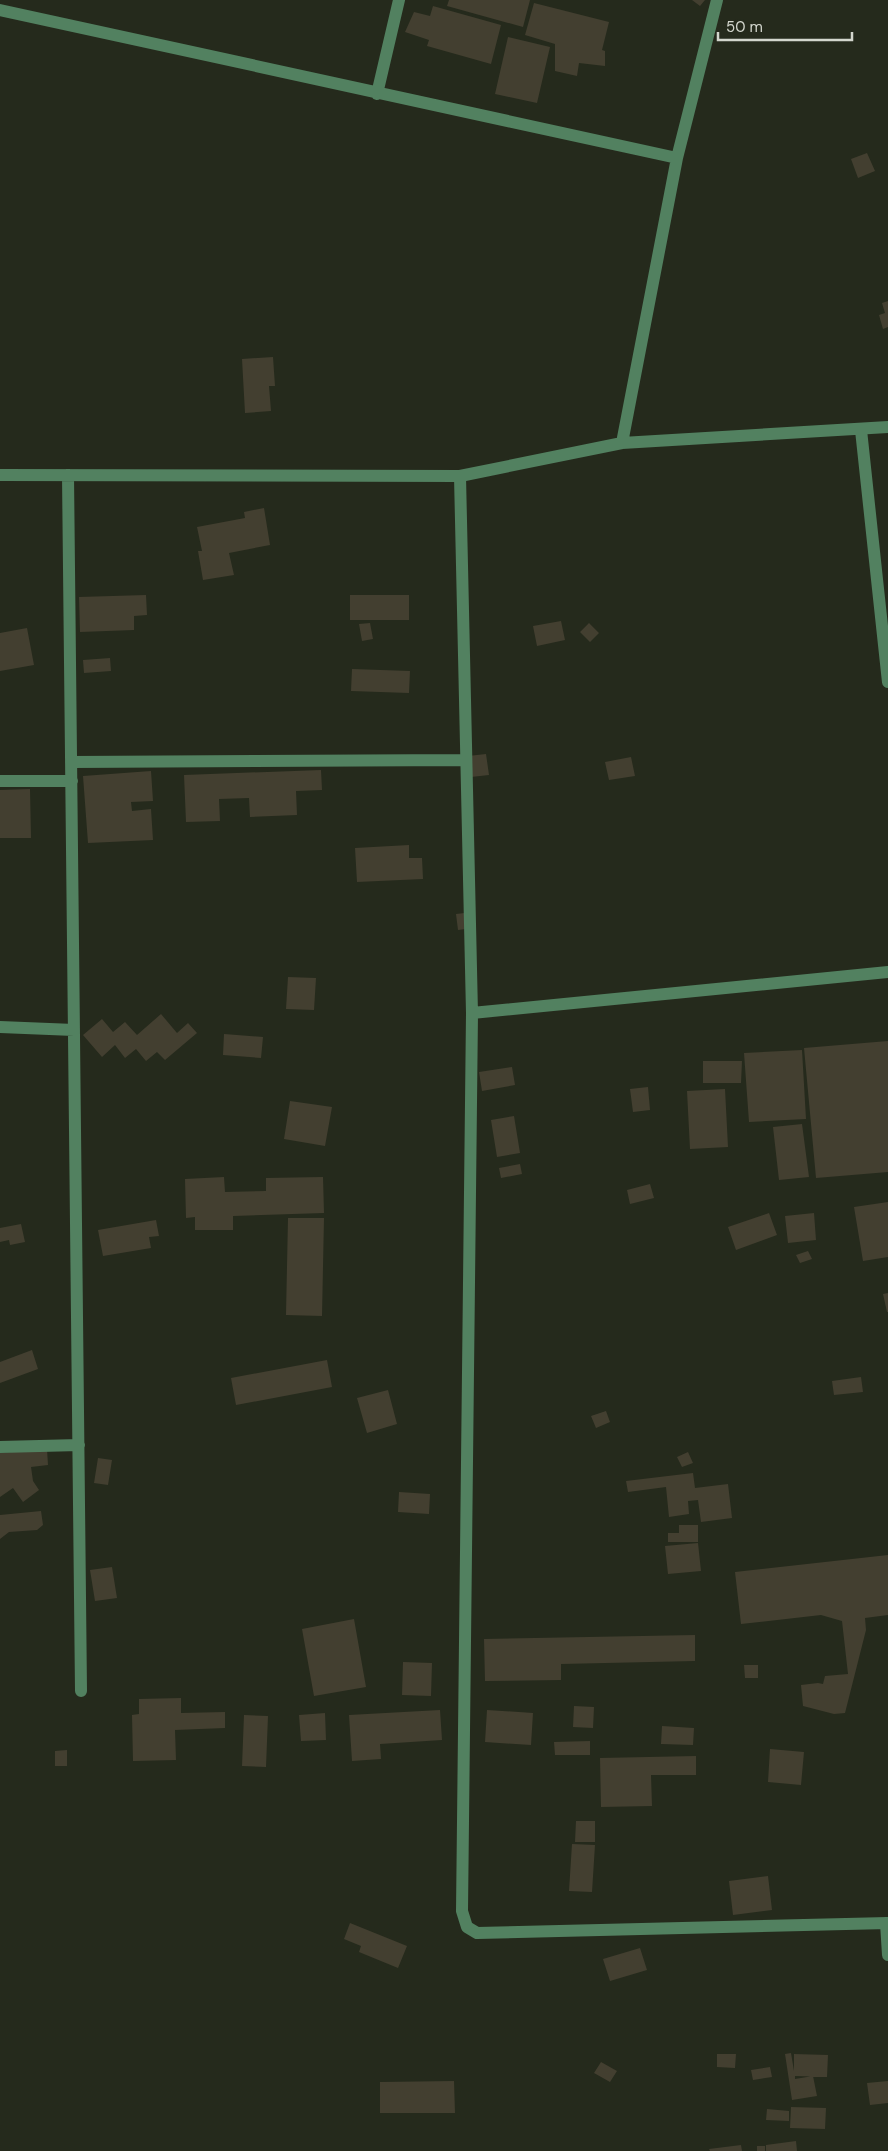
<svg xmlns="http://www.w3.org/2000/svg" width="888" height="2151" viewBox="0 0 888 2151" font-family="'DM Sans',sans-serif">
<style>
.building{fill:#433f30}
.lines{fill:none;stroke-linecap:round;stroke-linejoin:round}
.minor{stroke:#528160;stroke-width:12}
</style>
<rect width="100%" height="100%" fill="#252a1c"/>
<!-- building -->
<path class="building" d="M449 0H530L523 27 447 6Z
M692 0H705L700 6Z
M534 3 609 22 602 50 605 51V66L579 63 577 76 555 71V44L525 35Z
M433 6 501 25 491 64 427 46 429 40 405 32 414 12 430 16Z
M508 37 550 47 537 103 495 94Z
M867 153 875 171 858 178 851 159Z
M888 301V327L883 329 879 315 885 313 882 303Z
M273 357 275 386H269L271 411 245 413 242 359Z
M264 508 270 545 229 553 234 575 203 580 198 551H202L197 527 245 518 244 512Z
M146 595 147 615 134 616V630L80 632 79 597Z
M350 595H409V620H350Z
M561 621 565 640 537 646 533 626Z
M370 623 373 639 362 641 359 624Z
M589 623 599 633 590 642 580 632Z
M27 628 34 665 0 671V633Z
M110 658 111 671 84 673 83 660Z
M352 669 410 671 409 693 351 691Z
M486 754 489 775 471 777 468 756Z
M631 757 635 776 609 780 605 762Z
M321 770 322 790 296 791 297 815 250 817 249 798 219 799 220 821 186 822 184 775Z
M151 771 153 801 131 802 132 811 151 809 153 840 88 843 83 776Z
M30 789 31 838H0V790Z
M409 845V858H422L423 879 357 882 355 848Z
M473 912 474 928 458 930 456 914Z
M288 977 316 978 314 1010 286 1009Z
M161 1014 177 1033 188 1023 197 1033 165 1060 157 1052 146 1061 136 1049 125 1058 115 1045 102 1057 83 1035 102 1019 113 1032 125 1022 137 1035Z
M224 1034 263 1037 261 1058 223 1055Z
M888 1041V1172L816 1178 804 1048Z
M802 1050 806 1119 749 1122 744 1053Z
M703 1061H742L741 1083H703Z
M512 1067 515 1085 482 1091 479 1072Z
M648 1087 650 1110 633 1112 630 1089Z
M725 1089 728 1147 690 1149 687 1091Z
M290 1101 332 1107 325 1146 284 1139Z
M514 1116 520 1153 497 1157 491 1120Z
M802 1124 809 1177 779 1180 773 1127Z
M520 1164 522 1174 501 1178 499 1168Z
M224 1177 225 1192 266 1191V1178L323 1177 324 1213 233 1216V1230H195V1217L186 1218 185 1179Z
M650 1184 654 1198 630 1204 627 1190Z
M888 1202V1257L863 1261 854 1207Z
M769 1213 777 1235 736 1250 728 1227Z
M814 1213 816 1240 788 1243 785 1216Z
M288 1218H324L322 1316 286 1315Z
M156 1220 159 1236 149 1237 151 1248 103 1256 98 1230Z
M21 1224 25 1242 10 1245 9 1240 0 1242V1228Z
M808 1251 812 1259 800 1263 796 1255Z
M888 1293V1312H887L883 1294Z
M32 1350 38 1369 0 1383V1362Z
M327 1360 332 1387 236 1405 231 1378Z
M861 1377 863 1392 834 1395 832 1381Z
M388 1390 397 1424 367 1433 357 1398Z
M606 1411 610 1422 596 1428 591 1416Z
M47 1449 48 1465 31 1467 33 1481 39 1490 23 1502 13 1488 0 1497V1453Z
M688 1452 693 1463 682 1467 677 1457Z
M98 1458 112 1460 108 1485 94 1483Z
M693 1473 695 1488 728 1484 732 1518 701 1522 698 1500 688 1501 689 1514 669 1517 666 1487 628 1492 626 1481Z
M399 1492 430 1494 429 1514 398 1512Z
M41 1511 43 1525 37 1530 9 1532 0 1539V1515Z
M679 1525H698V1542H668V1533H679Z
M698 1543 701 1571 668 1574 665 1546Z
M888 1555V1615L865 1618 866 1630 845 1713 834 1714 803 1706 801 1685 818 1683 823 1684 825 1676 848 1674 842 1621 821 1615 741 1624 735 1572Z
M112 1567 117 1598 95 1601 90 1570Z
M354 1619 366 1687 314 1696 302 1629Z
M695 1635V1661L561 1664V1680L485 1681 484 1639Z
M403 1662 432 1663 431 1696 402 1695Z
M744 1665H758V1678H745Z
M181 1698V1713L225 1712V1728L175 1730 176 1760 133 1761 132 1715 139 1714V1699Z
M574 1706 594 1707 593 1728 573 1727Z
M440 1710 442 1740 380 1744 381 1759 352 1761 349 1715Z
M487 1710 533 1713 531 1745 485 1742Z
M325 1713 326 1740 301 1741 299 1715Z
M244 1715 268 1716 266 1767 242 1766Z
M662 1726 694 1728 693 1745 661 1744Z
M590 1741V1755H555L554 1742Z
M770 1749 804 1752 801 1785 768 1782Z
M67 1750V1766H55V1751Z
M696 1756V1775H651L652 1806 601 1807 600 1758Z
M576 1821H595V1842H575Z
M572 1844 595 1845 592 1892 569 1891Z
M768 1876 772 1910 733 1915 729 1881Z
M350 1923 407 1946 398 1968 359 1952 361 1946 344 1939Z
M640 1948 647 1970 610 1981 603 1959Z
M791 2053 794 2071V2054L828 2055 827 2077 795 2076V2079L813 2076 817 2096 792 2100 785 2054Z
M717 2054H736L735 2068 717 2067Z
M601 2062 617 2071 610 2082 594 2073Z
M770 2067 772 2077 753 2080 751 2070Z
M454 2081 455 2113H380V2082Z
M888 2081V2103L870 2105 867 2083Z
M791 2107 826 2108 825 2129 790 2128Z
M767 2109 789 2111V2121L766 2120Z
M796 2141 797 2151H766V2145Z
M741 2145 742 2151H710L709 2149Z
M757 2146H765V2151H757Z"/>
<g class="lines">
<!-- minor -->
<path class="minor" d="M0 10 677 158
M377 94 399 0
M861 430 888 682
M622 443 677 158 717 0
M0 475 460 476 622 443 888 427
M68 475 81 1691
M460 476 472 1013 462 1911 467 1927 477 1933 888 1923
M71 762 466 760
M0 781H72
M472 1013 888 972
M0 1027 74 1030
M0 1447 79 1445
M886 1923 888 1955"/>
</g>
<!-- scale -->
<path d="M718 32v8h134v-8" fill="none" stroke="#d3d6cd" stroke-width="2.5"/>
<text x="726" y="32" font-size="15" fill="#d3d6cd" stroke="#252a1c" stroke-width="4" paint-order="stroke">50 m</text>
</svg>
